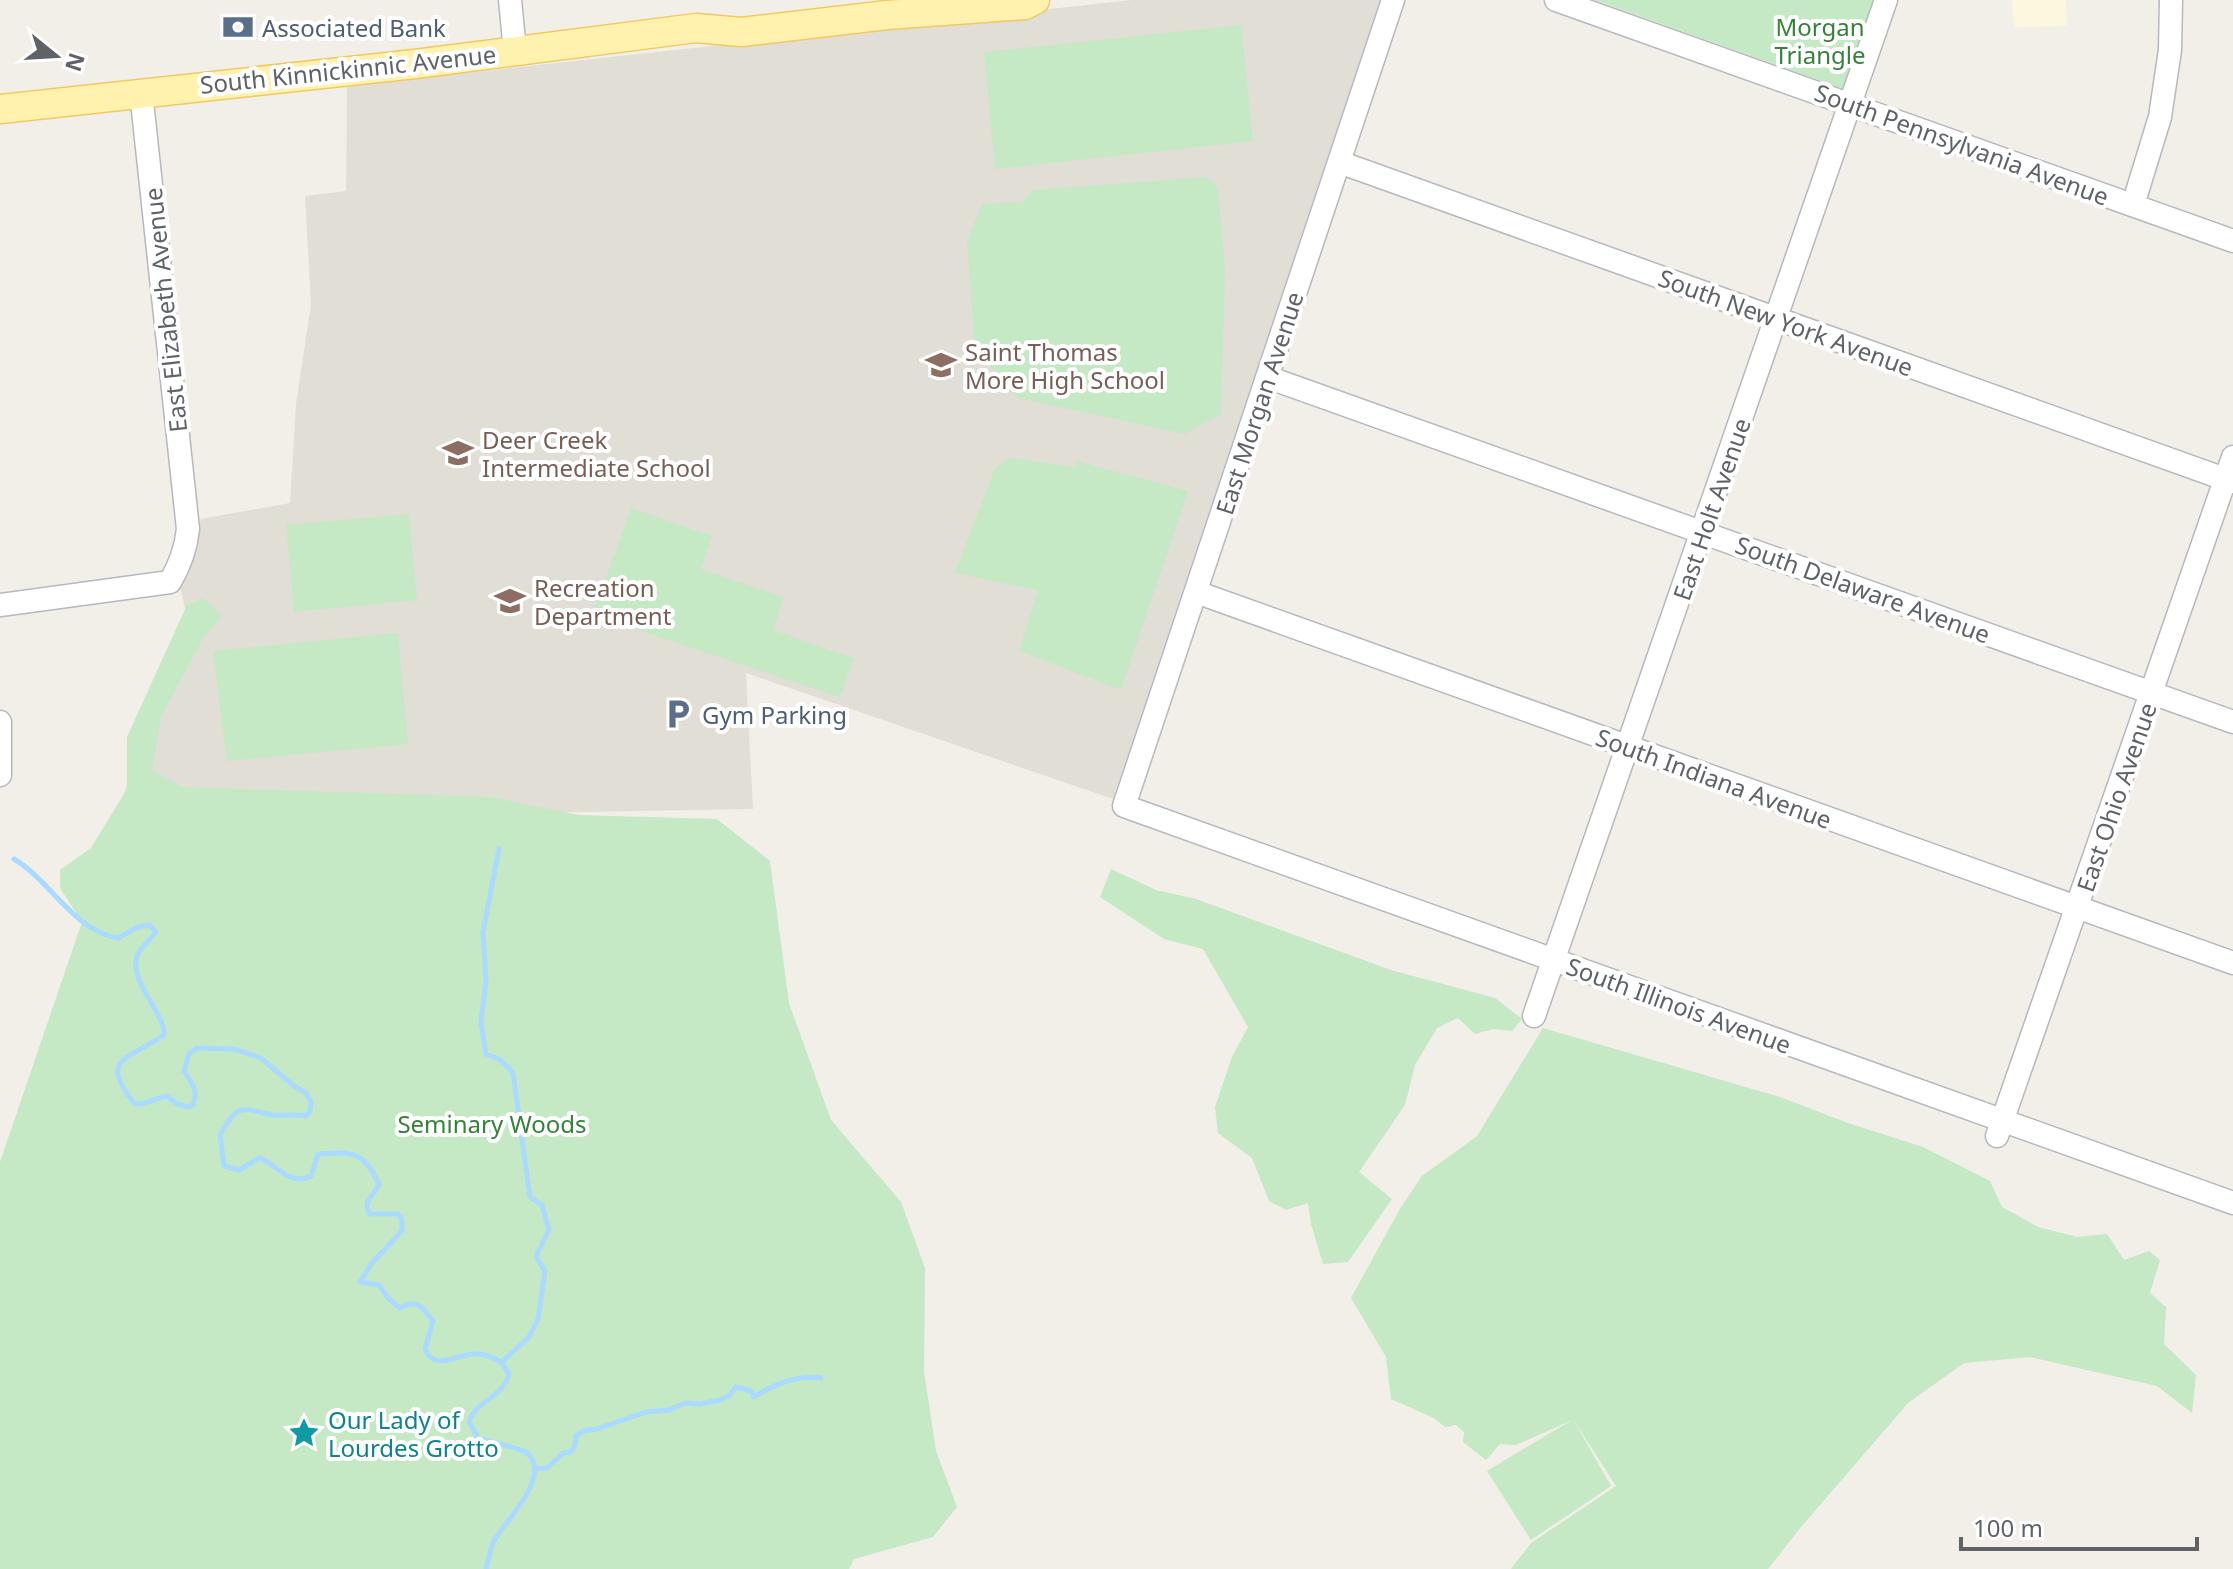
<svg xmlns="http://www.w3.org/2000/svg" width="2233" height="1569" viewBox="0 0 2233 1569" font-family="'Noto Sans',sans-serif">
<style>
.commercial{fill:#fef7e0}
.education{fill:#e1ded6}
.green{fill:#c5e8c5}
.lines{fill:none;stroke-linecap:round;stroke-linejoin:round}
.stream{stroke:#aadaff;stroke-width:5}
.minor-casing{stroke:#b5b8bc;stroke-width:25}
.major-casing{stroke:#f2c960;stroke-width:31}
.minor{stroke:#fff;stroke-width:22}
.major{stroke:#fff2af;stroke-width:28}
.labels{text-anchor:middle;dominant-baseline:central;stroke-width:8;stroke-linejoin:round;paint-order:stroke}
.park-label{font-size:24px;fill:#348238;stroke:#fff}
.service-label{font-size:24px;fill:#4e5e75;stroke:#fff;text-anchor:start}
.street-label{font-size:24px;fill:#5f6368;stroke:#fff}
.education-label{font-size:24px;fill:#785e54;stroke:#fff;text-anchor:start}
.culture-label{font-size:24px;fill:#0d838f;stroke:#fff;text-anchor:start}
</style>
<rect width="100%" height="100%" fill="#f1efe8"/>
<!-- commercial -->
<path class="commercial" d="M2012 0H2066L2067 26 2014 27Z"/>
<!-- education -->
<path class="education" d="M1132 0H1380L1113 799 746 673 753 809 115 820 186 612 180 587 201 519 290 503 296 404 311 304 305 196 346 191 347 86Z"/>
<!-- green -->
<path class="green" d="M1595 0H1877L1845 87 1841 88Z
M1241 25 1253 141 995 169 984 52Z
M1206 177 1218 187 1225 270 1221 414 1185 434 1018 398 975 348 967 242 982 204 1022 202 1033 190Z
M1010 458 1075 467 1077 461 1188 491 1121 690 1019 651 1038 590 955 573 995 468Z
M631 508 712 536 701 569 784 597 773 630 854 658 840 697 593 615Z
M409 514 417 600 294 612 286 525Z
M203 598 222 616 202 640 161 717 152 770 183 787 490 797 579 815 717 819 770 861 789 1003 831 1120 901 1202 925 1268 924 1371 936 1451 957 1507 933 1537 854 1559 849 1569H0V1162L82 922 60 888V870L91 848 127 789V737L187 605Z
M398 633 408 744 227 761 213 651Z
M1111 869 1156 890 1196 899 1391 970 1495 998 1522 1019 1512 1031 1493 1029 1475 1034 1458 1018 1437 1028 1415 1065 1405 1105 1359 1172 1392 1199 1348 1262 1323 1264 1311 1224 1308 1203 1286 1210 1269 1201 1252 1158 1218 1133 1215 1107 1232 1057 1248 1027 1203 949 1164 939 1100 897Z
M1543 1028 1780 1097 1848 1123 1923 1147 1990 1181 2002 1207 2038 1227 2077 1237 2107 1234 2124 1260 2149 1251 2160 1260 2150 1293 2166 1307 2164 1344 2196 1375 2192 1413 2157 1386 2030 1357 1964 1363 1908 1403 1801 1527 1768 1569H1511L1531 1543 1616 1486 1573 1419 1611 1486 1531 1540 1487 1471 1572 1420 1516 1445 1500 1444 1486 1460 1463 1442 1464 1432 1456 1425 1445 1427 1434 1418 1391 1399 1386 1357 1351 1298 1401 1207 1422 1176 1477 1136Z"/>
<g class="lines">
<!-- stream -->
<path class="stream" d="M499 849 483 932 486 981 481 1022 486 1054 501 1060 513 1073 530 1197 542 1205 549 1230 536 1256 545 1271 538 1319 529 1337 502 1362
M14 859C51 881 74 931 118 938L138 927 149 925 156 932C151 939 143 945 139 952 124 979 166 1012 164 1035 131 1059 96 1057 135 1104 147 1105 155 1098 167 1096L177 1104 188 1107 193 1105C199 1089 192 1084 184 1071L189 1054 197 1048 234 1049 261 1058 294 1086 306 1093 311 1102 310 1111 306 1116C295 1114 284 1116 273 1115 242 1109 239 1101 220 1135L224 1166 239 1170 259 1158C278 1164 288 1187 311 1176L318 1154C352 1152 363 1150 379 1184 375 1196 361 1201 370 1214H398L402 1220V1231L372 1263 360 1282 379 1285 388 1298 400 1308C419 1298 421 1307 433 1321L425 1349C434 1370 453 1357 471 1354 481 1353 493 1357 502 1363L509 1374C504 1397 477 1399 469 1422L478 1438C488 1441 521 1449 526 1452 554 1474 506 1521 495 1539 490 1547 489 1560 486 1569
M534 1469 547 1468 563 1453 570 1452 575 1446 576 1436 583 1431 597 1429 646 1412 669 1410 685 1403 700 1404 720 1400 729 1396 736 1387 751 1391 754 1397C773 1385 797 1374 821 1378"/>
<defs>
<path id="minor" d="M510 0 515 51
M1393 0 1124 806 2233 1203
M1556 0 2233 241
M1339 162 2233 482
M2133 205 2160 117 2170 50 2171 0
M1267 377 2233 722
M1196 592 2233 963
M0 605 170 582C180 565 186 548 188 529L141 92
M0 722V775
M1534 1016 1886 0
M1997 1136 2233 457"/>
<path id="major" d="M0 109 415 64 696 28 741 32 887 15 1025 5 1035 0"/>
</defs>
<!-- minor casing -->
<use href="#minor" class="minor-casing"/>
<!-- major casing -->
<use href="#major" class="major-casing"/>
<!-- minor -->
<use href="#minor" class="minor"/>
<!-- major -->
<use href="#major" class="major"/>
</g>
<!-- icons -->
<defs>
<symbol id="bank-bare" viewBox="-9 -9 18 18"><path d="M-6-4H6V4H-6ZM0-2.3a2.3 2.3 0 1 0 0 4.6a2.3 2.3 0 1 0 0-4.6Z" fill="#5c6f8a" stroke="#fff" stroke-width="2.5" paint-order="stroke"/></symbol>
<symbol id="school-bare" viewBox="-9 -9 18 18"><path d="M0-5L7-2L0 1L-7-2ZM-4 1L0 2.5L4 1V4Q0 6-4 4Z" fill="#8d6e63" stroke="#fff" stroke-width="2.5" paint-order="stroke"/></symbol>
<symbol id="parking-bare" viewBox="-9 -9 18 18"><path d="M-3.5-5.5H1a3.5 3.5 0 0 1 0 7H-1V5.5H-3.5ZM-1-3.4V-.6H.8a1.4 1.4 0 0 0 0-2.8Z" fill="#5c6f8a" stroke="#fff" stroke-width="2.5" paint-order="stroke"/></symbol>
<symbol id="sight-bare" viewBox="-9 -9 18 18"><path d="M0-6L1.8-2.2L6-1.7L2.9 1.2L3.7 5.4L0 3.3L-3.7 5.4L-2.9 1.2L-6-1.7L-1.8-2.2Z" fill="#0f9aa8" stroke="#fff" stroke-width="2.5" paint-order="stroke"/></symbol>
</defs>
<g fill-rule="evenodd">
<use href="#bank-bare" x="216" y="5" width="44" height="44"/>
<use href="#school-bare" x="919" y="343" width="44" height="44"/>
<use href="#school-bare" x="436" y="431" width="44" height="44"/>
<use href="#school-bare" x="488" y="579" width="44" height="44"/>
<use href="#parking-bare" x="656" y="692" width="44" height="44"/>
<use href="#sight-bare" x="282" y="1411" width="44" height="44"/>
</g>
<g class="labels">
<!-- park labels -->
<g class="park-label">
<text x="1820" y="26">Morgan<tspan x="1820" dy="28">Triangle</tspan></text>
<text x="492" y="1123">Seminary Woods</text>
</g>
<!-- service labels -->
<g class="service-label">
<text x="262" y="27">Associated Bank</text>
<text x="702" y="714">Gym Parking</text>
</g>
<!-- street labels -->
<g class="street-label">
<text transform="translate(348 69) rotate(-6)">South Kinnickinnic Avenue</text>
<text transform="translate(1962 144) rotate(20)">South Pennsylvania Avenue</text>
<text transform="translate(165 310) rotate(-96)">East Elizabeth Avenue</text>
<text transform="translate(1786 322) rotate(20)">South New York Avenue</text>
<text transform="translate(1259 403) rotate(-72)">East Morgan Avenue</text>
<text transform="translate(1711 509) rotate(-71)">East Holt Avenue</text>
<text transform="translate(1863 589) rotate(20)">South Delaware Avenue</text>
<text transform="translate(1714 778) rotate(20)">South Indiana Avenue</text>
<text transform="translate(2116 797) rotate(-71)">East Ohio Avenue</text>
<text transform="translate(1679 1005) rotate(20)">South Illinois Avenue</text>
</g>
<!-- education labels -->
<g class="education-label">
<text x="965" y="351">Saint Thomas<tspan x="965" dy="28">More High School</tspan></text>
<text x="482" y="439">Deer Creek<tspan x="482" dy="28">Intermediate School</tspan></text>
<text x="534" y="587">Recreation<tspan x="534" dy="28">Department</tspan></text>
</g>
<!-- culture labels -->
<g class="culture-label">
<text x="328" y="1419">Our Lady of<tspan x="328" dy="28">Lourdes Grotto</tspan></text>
</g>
</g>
<!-- north arrow -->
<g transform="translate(56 56) rotate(108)" stroke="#ffffff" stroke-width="6" paint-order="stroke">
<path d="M0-6L14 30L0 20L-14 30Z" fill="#5f6368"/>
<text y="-12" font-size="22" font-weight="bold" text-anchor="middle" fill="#5f6368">N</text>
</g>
<!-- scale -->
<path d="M1961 1537v12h236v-12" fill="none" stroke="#5f6368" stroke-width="4"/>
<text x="1973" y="1537" font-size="24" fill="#5f6368" stroke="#ffffff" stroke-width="6" paint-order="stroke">100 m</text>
</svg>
